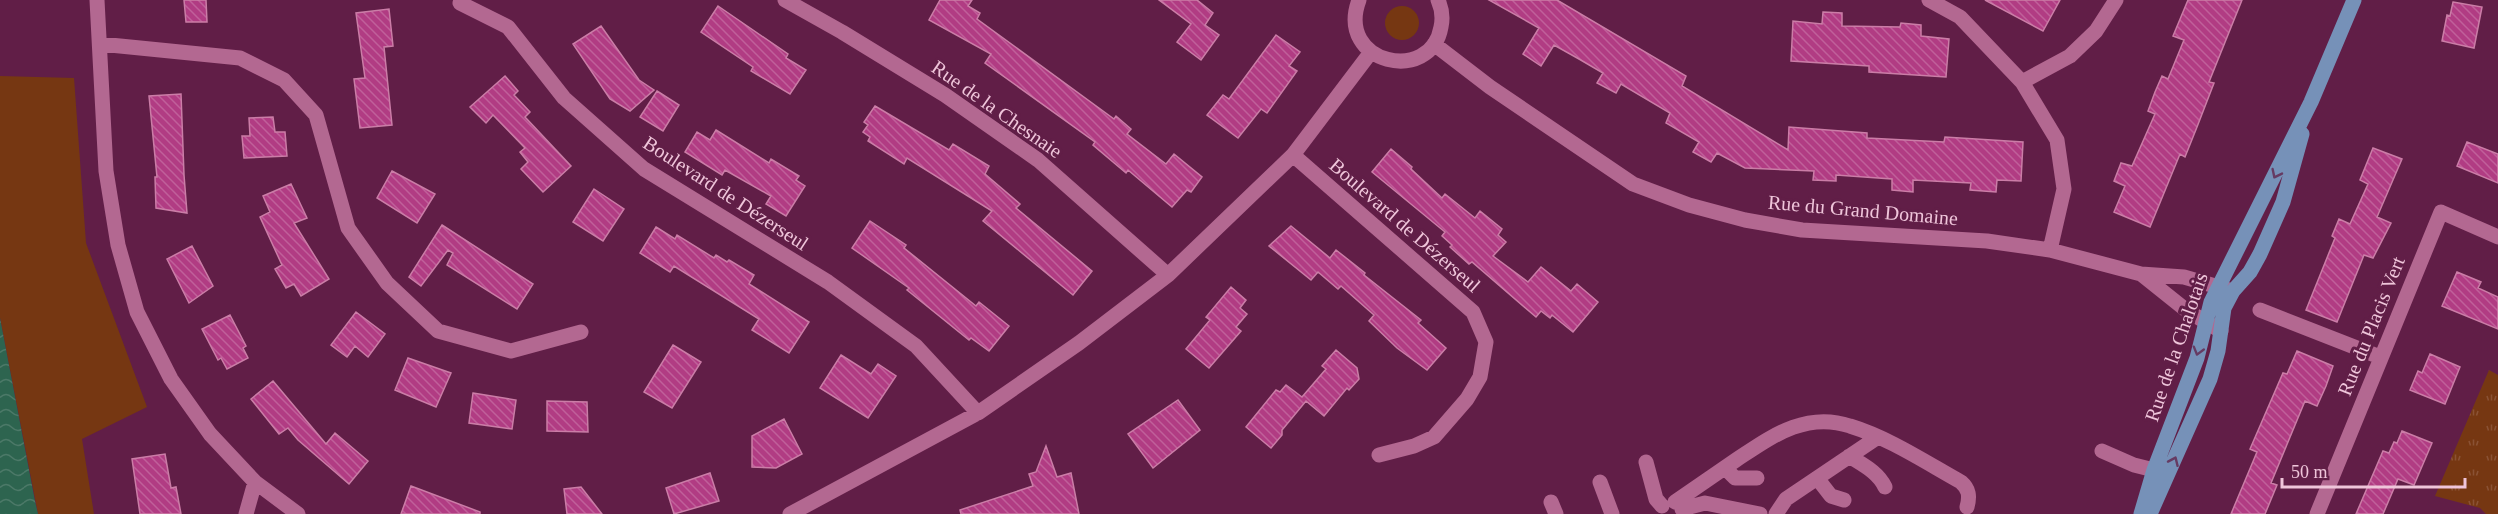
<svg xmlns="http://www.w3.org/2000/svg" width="2498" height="514" viewBox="0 0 2498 514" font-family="'Times New Roman',serif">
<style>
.green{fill:#763712}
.park{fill:url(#park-tufts)}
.water{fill:url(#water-waves)}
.building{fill:url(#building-back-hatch);stroke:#cb7da7;stroke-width:1.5}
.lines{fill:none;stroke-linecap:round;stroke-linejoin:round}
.minor{stroke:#b36891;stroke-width:15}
.major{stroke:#7691b8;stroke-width:15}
.oneway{stroke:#663b63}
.labels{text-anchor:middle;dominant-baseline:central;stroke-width:6;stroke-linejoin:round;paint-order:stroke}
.street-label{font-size:20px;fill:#efc5da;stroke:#611e47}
</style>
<defs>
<pattern id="park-tufts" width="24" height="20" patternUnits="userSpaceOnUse" patternTransform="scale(1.5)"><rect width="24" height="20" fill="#763712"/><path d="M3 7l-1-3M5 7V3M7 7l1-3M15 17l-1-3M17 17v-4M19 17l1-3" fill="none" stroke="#8a5234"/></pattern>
<pattern id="water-waves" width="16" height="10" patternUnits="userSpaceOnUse" patternTransform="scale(1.5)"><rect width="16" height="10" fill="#2d644f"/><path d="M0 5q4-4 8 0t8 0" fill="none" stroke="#4c7968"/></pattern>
<pattern id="building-back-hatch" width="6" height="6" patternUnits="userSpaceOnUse" patternTransform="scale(1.5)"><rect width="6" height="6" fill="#b13c83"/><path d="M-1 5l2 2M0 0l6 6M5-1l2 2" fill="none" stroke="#c0609a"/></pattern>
</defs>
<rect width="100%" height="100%" fill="#611e47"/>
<!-- green -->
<path class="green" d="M1385 23a17 17 0 1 1 34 0a17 17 0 1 1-34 0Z
M0 76 74 78 86 243 147 407 82 439 94 514H38L0 318Z"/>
<!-- park -->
<path class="park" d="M2489 370 2498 375V514H2486L2480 508 2435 496Z"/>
<!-- water -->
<path class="water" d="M0 318 35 501 38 514H0Z"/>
<!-- building -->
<path class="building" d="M184 0H206L207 22H186Z
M940 0H972L968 6 980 13 977 19 1114 119 1116 116 1131 129 1127 134 1166 164 1174 154 1202 177 1191 192 1187 190 1172 207 1128 170 1126 173 1093 145 1095 142 985 63 991 54 929 20Z
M1159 0H1197L1213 13 1205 25 1219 35 1201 60 1177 42 1191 24Z
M1489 0H1557L1686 76 1682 86 1788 150 1789 127 1867 133V138L1944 142 1945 137 2023 142 2021 181 1997 180 1996 192 1970 190 1971 183 1913 180V192L1892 190V179L1836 175V181L1813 180 1814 171 1745 168 1717 153 1711 162 1693 152 1699 142 1666 123 1670 113 1621 84 1616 93 1597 83 1603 73 1579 59 1554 45 1541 66 1523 54 1539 28Z
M1985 0H2060L2043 31Z
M2188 0H2242L2209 82 2214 83 2197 127 2185 157 2180 154 2150 227 2114 212 2125 186 2114 181 2121 163 2132 166 2155 114 2148 111 2155 92 2162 76 2168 79 2184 40 2173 36Z
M2453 2 2482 7 2474 48 2442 41 2447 15 2450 16Z
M718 6 788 54 786 58 806 70 790 94 751 71 753 67 701 32Z
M389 9 393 46 384 47 392 125 360 128 354 79 365 78 356 13Z
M1823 12 1842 13V26L1900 27 1901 23 1921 25V36L1949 39 1946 77 1869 72V66L1791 61 1793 21 1822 24Z
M601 26 639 80 654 90 630 111 610 99 573 44Z
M1276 35 1300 52 1289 66 1297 71 1267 113 1261 109 1238 138 1207 115 1223 95 1229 99Z
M505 76 518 91 514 95 530 112 525 117 571 166 543 192 521 169 528 162 520 152 525 148 493 115 486 123 470 107Z
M657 91 679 105 663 131 640 117Z
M181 94 184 175 187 213 156 208 155 177H157L149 96Z
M875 106 949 150 953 144 989 166 985 174 1020 204 1016 208 1092 271 1073 295 983 221 992 211 907 158 904 164 868 141 870 137 863 132 868 125 864 122Z
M273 117 275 132H285L287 156 244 158 242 136H250L249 118Z
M716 130 769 163 771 159 799 176 796 180 805 186 786 216 766 204 771 196 725 170 722 175 685 152 697 132 710 140Z
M2467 142 2498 154V183L2457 166Z
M2373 148 2402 159 2377 217 2391 223 2373 258 2364 255 2337 322 2306 310 2335 238 2332 236 2339 219 2350 224 2368 184 2360 180Z
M1391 149 1412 167 1411 169 1442 198 1445 194 1475 218 1480 211 1502 229 1498 235 1506 242 1493 256 1528 282 1541 267 1571 291 1577 284 1598 302 1573 332 1552 315 1550 318 1541 311 1536 317 1472 262 1469 264 1450 247 1452 245 1442 236 1445 232 1372 172Z
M392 171 435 194 417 223 377 198Z
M291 184 307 218 294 223 329 279 301 296 294 284 286 288 275 269 282 265 260 217 270 212 263 196Z
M594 189 624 209 603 241 573 222Z
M870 221 906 245 904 248 976 306 979 302 1009 326 989 351 971 338 969 340 907 290 909 288 852 248Z
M442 225 533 284 517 309 447 265 453 253 448 250 421 286 409 277Z
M1291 226 1330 258 1336 250 1365 273 1364 275 1421 320 1418 323 1446 348 1427 370 1397 348 1369 321 1374 315 1341 286 1338 289 1318 272 1311 280 1269 246Z
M656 227 675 239 677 235 714 258 716 255 727 262 729 260 754 275 749 284 809 322 789 353 752 330 759 319 674 266 670 272 640 253Z
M192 246 213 286 189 303 167 259Z
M2457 272 2481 282 2478 288 2498 297V329L2442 306Z
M1231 287 1246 300 1240 308 1247 314 1236 327 1241 331 1209 368 1186 349 1210 320 1206 317Z
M356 312 385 334 368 357 355 346 347 357 331 345Z
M230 315 246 346 243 348 248 358 227 369 221 358 218 360 202 329Z
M673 345 701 362 672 408 644 392Z
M1336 350 1357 368 1359 379 1349 390 1347 388 1324 416 1306 401 1282 430V435L1271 448 1246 427 1276 390 1280 392 1286 385 1302 397 1326 369 1322 366Z
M2297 351 2333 366 2326 386 2317 406 2305 401 2271 483 2277 485 2265 514H2231L2257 452 2250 449 2283 373 2287 374Z
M2430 354 2460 367 2445 404 2410 390 2418 371 2422 373Z
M841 355 871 374 878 364 896 376 868 418 820 388Z
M408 358 451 373 436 407 395 390Z
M273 381 326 444 335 433 368 461 349 484 298 440 288 428 279 434 251 399Z
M473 393 516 400 512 429 469 423Z
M1178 400 1200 430 1153 468 1128 434Z
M547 401 587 402 588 432 547 431Z
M784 419 802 454 776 468 752 467V436Z
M2402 431 2432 443 2414 485 2398 479 2383 514H2356L2383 451 2389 453 2394 442 2397 443Z
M1046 446 1057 477 1071 473 1079 514H961L960 510 1033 486 1029 474 1036 472Z
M165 454 171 488 176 487 181 514H140L132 459Z
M710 473 719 501 674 514 666 488Z
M411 486 480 512V514H401Z
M581 487 602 514H567L564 489Z"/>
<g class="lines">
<!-- minor -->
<path class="minor" d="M97 0 106 171 118 245 137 312 171 379 210 434 255 482 298 514
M785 0 842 32 945 95 1038 160 1168 275
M1359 0C1335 64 1431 85 1441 27 1443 18 1442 9 1438 0
M1929 0 1960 17 2022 82 2057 140 2064 189 2050 250
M460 3 508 27 564 98 644 169 828 282 916 346 978 413
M100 44 240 58 284 80 316 115 348 228 387 283 438 331 511 351 581 332
M1434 44 1490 87 1633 184 1689 205 1745 220 1802 230 1987 241 2050 250 2141 274 2184 277 2229 290
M2022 82 2070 56 2096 31 2116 0
M1293 155 1473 312 1486 342 1480 377 1467 399 1434 437 1414 446 1379 455
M2141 274 2186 310 2221 331
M2260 310 2380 357
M2102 451 2134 465 2154 470
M1849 456C1863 465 1878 472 1885 487
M1646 462 1656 499 1662 506
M1725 468 1735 478H1757
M1817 478 1831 496 1844 500
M1600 482 1612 514
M1551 502 1556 514
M1675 502C1695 488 1716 474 1736 460 1771 437 1805 411 1850 426 1889 438 1925 462 1961 482 1969 489 1970 496 1967 507
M1682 509 1705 503 1760 514
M246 514 255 482
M790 514 978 413 1079 343 1168 275 1293 155 1371 52
M1776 514 1786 499 1878 437
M2317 514 2441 212 2498 237"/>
<!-- major -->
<path class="major" d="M2141 514 2154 470 2197 358 2211 302 2311 102 2354 0
M2150 514 2210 379 2218 351 2224 308 2233 291 2250 272 2260 254 2283 202 2302 134"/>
</g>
<!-- one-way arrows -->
<defs><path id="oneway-chevron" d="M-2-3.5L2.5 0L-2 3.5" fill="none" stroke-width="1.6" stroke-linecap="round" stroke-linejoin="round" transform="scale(1.5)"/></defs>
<g class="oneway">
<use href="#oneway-chevron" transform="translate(2276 174) rotate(116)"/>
<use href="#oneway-chevron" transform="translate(2198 351) rotate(106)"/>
<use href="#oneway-chevron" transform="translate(2174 461) rotate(-66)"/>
</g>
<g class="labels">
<!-- street labels -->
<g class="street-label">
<text transform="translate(997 109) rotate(35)">Rue de la Chesnaie</text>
<text transform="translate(726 193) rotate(33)">Boulevard de Dézerseul</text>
<text transform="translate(1863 210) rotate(5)">Rue du Grand Domaine</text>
<text transform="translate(1405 225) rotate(41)">Boulevard de Dézerseul</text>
<text transform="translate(2371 326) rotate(-68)">Rue du Placis Vert</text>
<text transform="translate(2176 347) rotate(-71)">Rue de la Chalotais</text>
</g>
</g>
<!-- scale -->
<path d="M2282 478v9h183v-9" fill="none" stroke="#efc5da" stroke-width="3"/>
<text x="2291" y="478" font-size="18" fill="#efc5da" stroke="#611e47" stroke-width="4.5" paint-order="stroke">50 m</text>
</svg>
